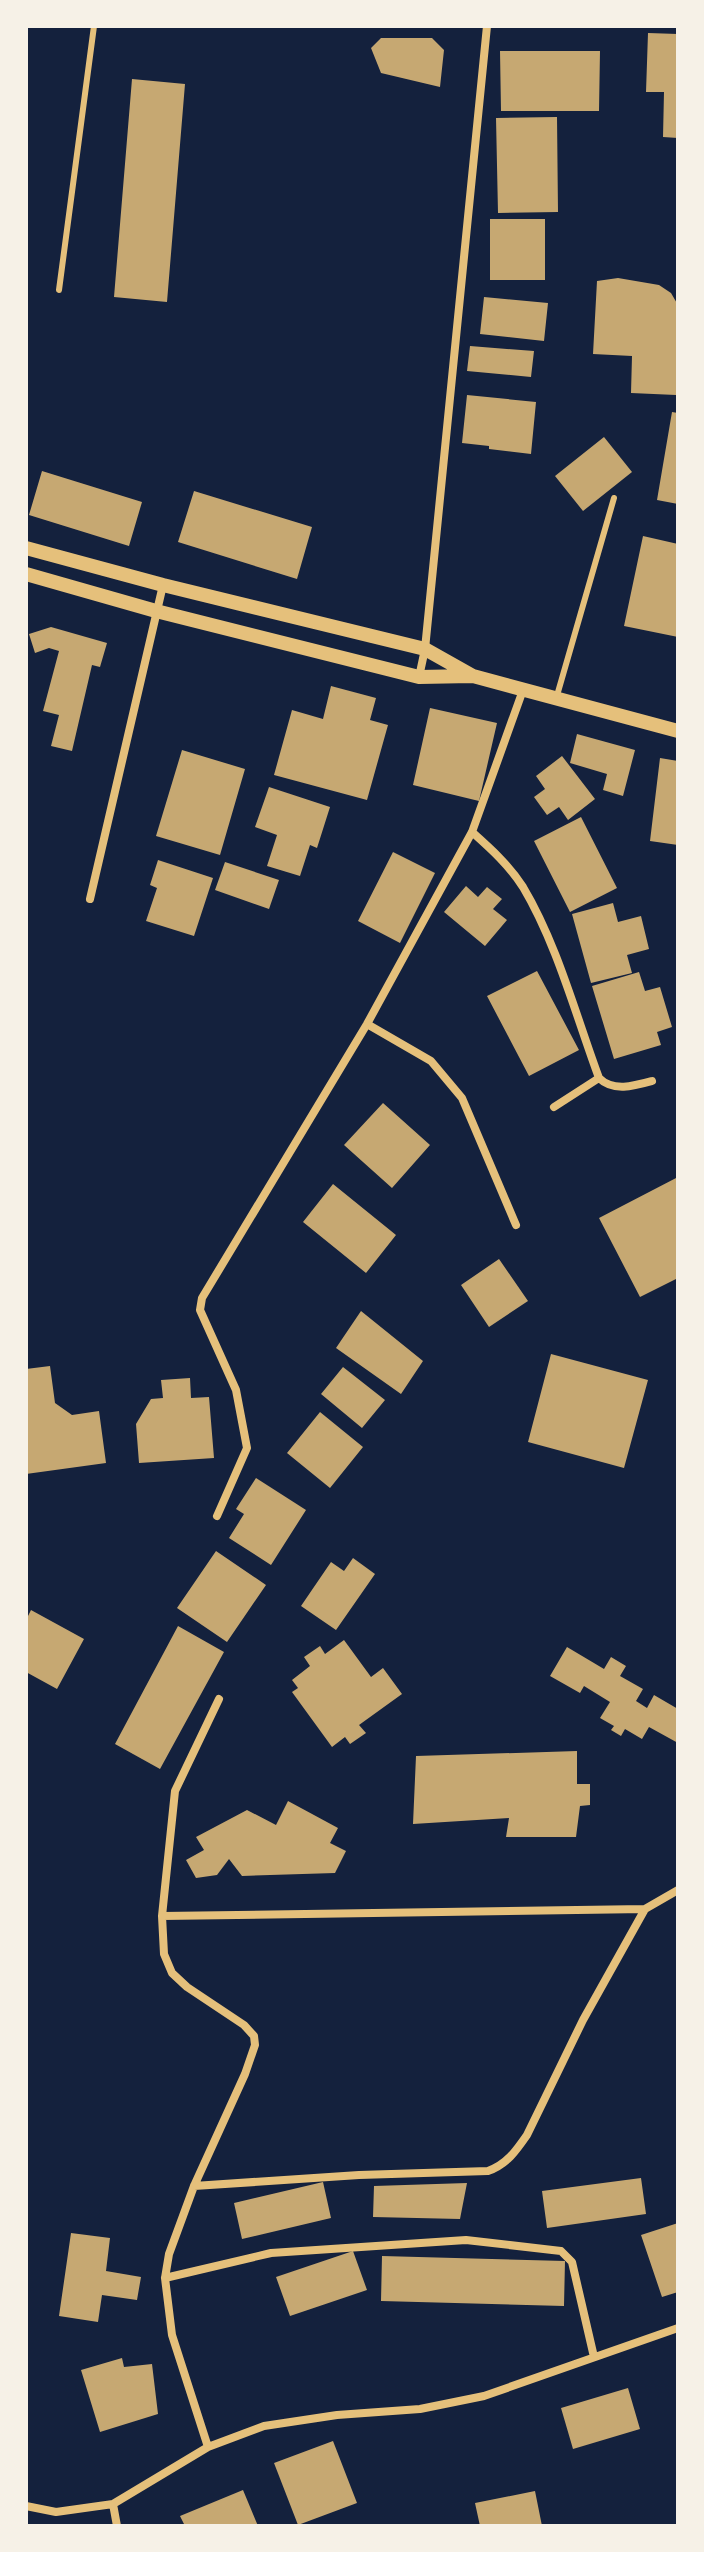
<svg xmlns="http://www.w3.org/2000/svg" width="704" height="2552" viewBox="0 0 704 2552" font-family="'Sofia Sans Condensed',sans-serif">
<style>
.building{fill:#c6a872}
.lines{fill:none;stroke-linecap:round;stroke-linejoin:round}
.service{stroke:#e5c07b;stroke-width:6}
.minor{stroke:#e5c07b;stroke-width:8}
.tertiary{stroke:#e5c07b;stroke-width:14}
</style>
<rect width="100%" height="100%" fill="#14213d"/>
<!-- building -->
<path class="building" d="M648 33 678 34V138L663 137 664 92H646Z
M381 38H432L444 50 440 87 381 73 371 48Z
M500 51H600L599 111H501Z
M132 79 185 84 167 302 114 297Z
M557 117 558 212 498 213 496 118Z
M490 219H545V280H490Z
M618 278 659 285 671 293 678 305 676 395 631 393 632 356 593 354 597 281Z
M484 297 548 303 544 341 480 334Z
M470 346 534 351 531 377 467 371Z
M467 395 536 402 531 454 489 449V446L462 443Z
M672 412 678 413V504L657 500Z
M604 437 632 472 583 511 555 476Z
M42 471 142 502 129 546 29 515Z
M194 491 312 527 297 579 178 542Z
M643 536 678 544V637L624 626Z
M51 627 107 643 100 667 92 665 72 751 51 746 59 715 43 711 59 651 49 648 35 653 29 634Z
M331 686 376 698 370 720 388 725 367 800 274 775 292 710 323 719Z
M430 708 497 723 479 801 413 785Z
M577 734 635 750 623 796 603 790 607 774 570 763Z
M182 750 245 769 220 855 156 836Z
M562 756 595 799 568 820 559 807 547 815 534 797 545 789 536 776Z
M660 758 678 761V845L650 841Z
M269 787 330 807 317 848 310 845 300 876 267 866 277 835 255 827Z
M581 817 617 888 570 912 534 841Z
M393 852 435 873 400 943 358 921Z
M158 860 213 878 194 936 146 921 157 888 150 885Z
M225 862 279 880 269 909 215 890Z
M466 886 478 897 487 887 502 899 493 909 507 920 485 946 444 912Z
M613 903 618 922 641 916 649 949 627 955 632 973 591 983 572 914Z
M537 971 579 1050 529 1076 487 996Z
M639 972 645 991 660 987 672 1027 657 1032 661 1045 614 1059 592 986Z
M383 1103 430 1145 392 1188 344 1145Z
M678 1177V1278L640 1297 599 1218Z
M333 1184 396 1235 366 1273 303 1222Z
M499 1259 528 1301 489 1327 461 1285Z
M361 1311 423 1361 401 1394 336 1348Z
M551 1354 648 1380 624 1468 528 1442Z
M50 1366 55 1403 72 1415 99 1411 106 1463 26 1474V1369Z
M343 1367 385 1400 362 1428 321 1394Z
M190 1378 191 1398 209 1397 214 1458 139 1463 136 1424 151 1399 163 1398 161 1380Z
M320 1412 363 1447 330 1488 287 1453Z
M256 1478 306 1510 271 1565 229 1538 244 1514 236 1509Z
M216 1551 266 1585 227 1642 177 1608Z
M353 1558 375 1574 336 1630 301 1606 331 1562 344 1571Z
M31 1610 84 1639 57 1689 26 1672V1620Z
M178 1626 224 1652 160 1769 115 1744Z
M344 1640 371 1677 383 1668 402 1694 359 1725 366 1733 350 1744 345 1737 332 1747 292 1692 298 1688 292 1680 310 1666 304 1657 320 1646 325 1654Z
M567 1647 604 1669 611 1657 626 1666 620 1676 643 1689 636 1701 647 1708 654 1695 678 1709V1743L649 1727 642 1739 625 1729 621 1736 611 1730 614 1726 600 1718 610 1702 584 1686 580 1693 550 1676Z
M577 1751V1784H590V1805L580 1806 576 1837H506L509 1818 413 1824 416 1756Z
M288 1801 338 1828 330 1843 346 1851 335 1873 242 1876 229 1859 217 1875 196 1878 186 1860 204 1850 196 1837 247 1810 276 1825Z
M641 2178 646 2214 547 2228 542 2191Z
M323 2182 331 2218 242 2239 234 2203Z
M467 2183 460 2219 373 2217 374 2186Z
M678 2223V2292L662 2297 641 2235Z
M71 2233 110 2238 106 2271 141 2277 137 2300 102 2295 98 2322 59 2316Z
M353 2251 367 2290 290 2316 276 2277Z
M382 2256 565 2261 564 2306 381 2301Z
M122 2358 124 2367 152 2364 158 2414 100 2432 81 2370Z
M628 2388 640 2429 573 2449 561 2408Z
M333 2441 357 2503 298 2525 274 2463Z
M243 2490 258 2526H185L180 2516Z
M535 2491 542 2526H480L475 2503Z"/>
<g class="lines">
<!-- service -->
<path class="service" d="M59 290 94 26
M556 699 614 498"/>
<!-- minor -->
<path class="minor" d="M419 677 425 649 487 26
M472 832C491 849 509 865 523 887 557 944 576 1016 599 1078 613 1092 634 1086 652 1081
M90 899 163 585
M367 1024 431 1061 462 1098 516 1225
M554 1107 599 1078
M217 1516 247 1448 236 1390 200 1310 202 1298 367 1024 472 832 523 690
M162 1916 645 1909
M194 2186 359 2175 488 2171C507 2164 516 2151 527 2135L583 2020 645 1909 678 1890
M165 2278 271 2253 466 2240 561 2251 572 2262 594 2357
M208 2447 172 2335 165 2278 169 2254 194 2186 245 2074 255 2045 254 2036 244 2025 187 1987 172 1973 164 1954 162 1916 175 1791 219 1699
M113 2504 117 2526
M26 2506 56 2512 113 2504 208 2447 264 2426 337 2415 420 2409 484 2396 678 2328"/>
<!-- tertiary -->
<path class="tertiary" d="M26 548 163 585 425 649 473 676 678 731
M26 574 156 611 419 677 472 676"/>
</g>
<!-- border -->
<rect width="704" height="2552" fill="none" stroke="#f6f1e7" stroke-width="56"/>
</svg>
